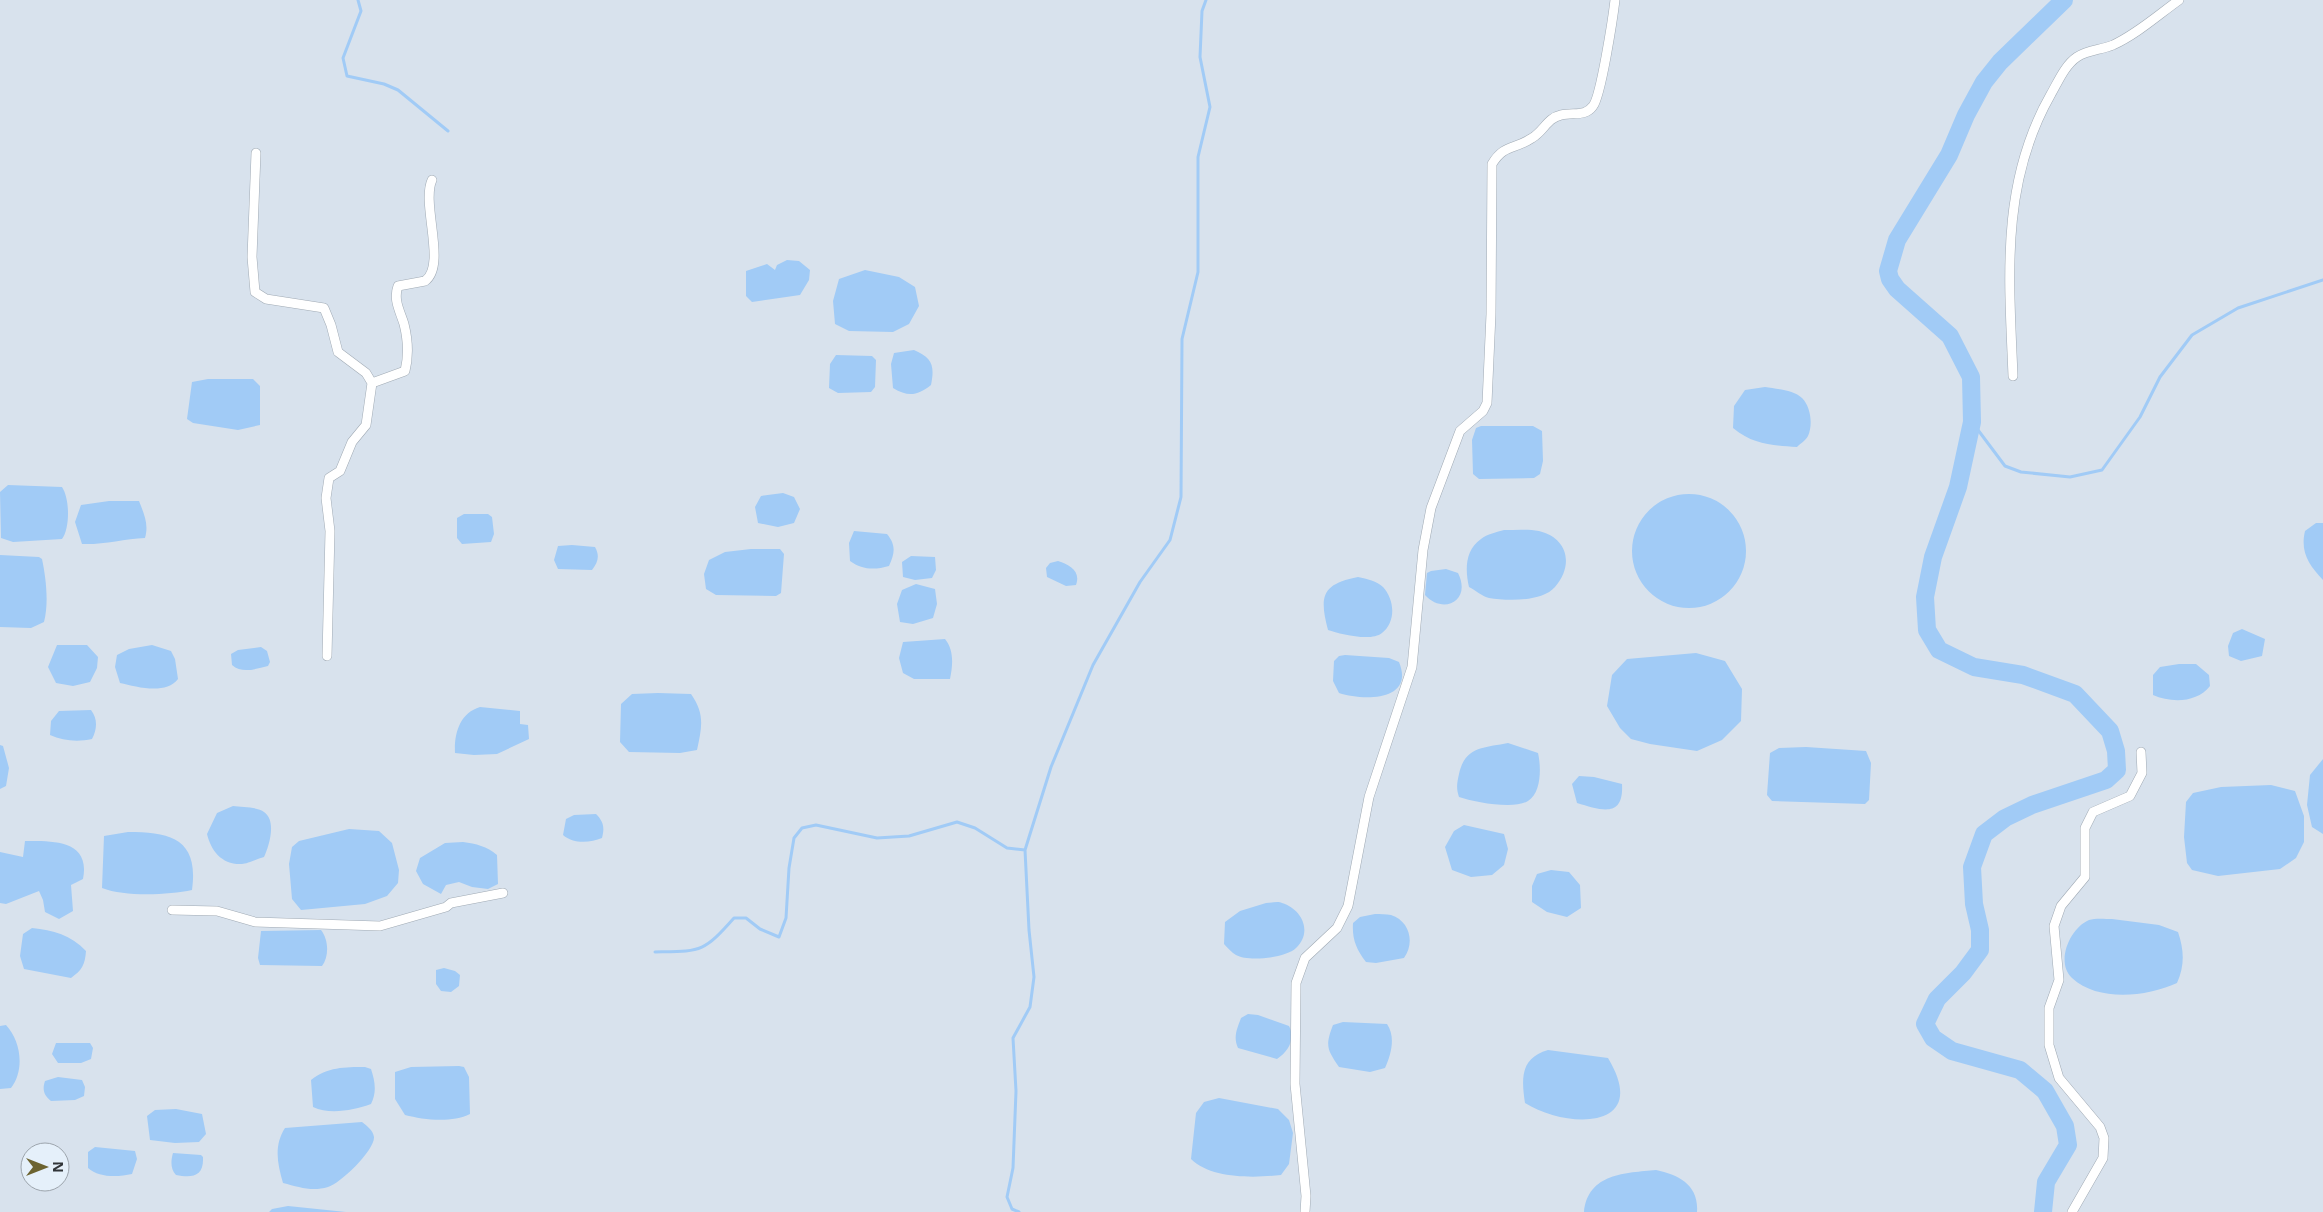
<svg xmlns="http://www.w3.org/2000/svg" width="2323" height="1212" viewBox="0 0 2323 1212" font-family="'Open Sans',sans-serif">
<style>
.water{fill:#a1cbf6}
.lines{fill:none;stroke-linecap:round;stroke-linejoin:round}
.stream{stroke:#a1cbf6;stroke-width:3}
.river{stroke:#a1cbf6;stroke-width:18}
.minor-casing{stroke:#a0aab4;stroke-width:10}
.minor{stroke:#fff;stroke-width:9}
</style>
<rect width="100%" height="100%" fill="#d8e2ed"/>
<!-- water -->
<path class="water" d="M787 260 799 261 810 270 809 280 800 295 752 302 746 296V271L767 264 775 270 777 265Z
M865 270 899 277 915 287 919 306 909 324 893 332 849 331 835 324 833 301 839 279Z
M914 350C932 358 935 365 931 385 917 396 908 397 893 388L891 364 894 353Z
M836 355 872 356 876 360 875 387 871 392 838 393 829 388 830 364Z
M208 379H253L260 386V425L238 430 193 423 187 419 192 382Z
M1765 387C1777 389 1794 390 1802 398 1811 407 1813 425 1808 436 1806 440 1800 444 1797 447 1771 445 1754 445 1733 428L1734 406 1745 390Z
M1481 426H1533L1542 431 1543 461 1540 474 1534 478 1479 479 1473 474 1472 440 1476 428Z
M8 485 62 487C70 499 70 528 62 539L13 542 1 538 0 492Z
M783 493 794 497 800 509 794 523 778 527 758 523 755 507 761 496Z
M1632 551a57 57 0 1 1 114 0a57 57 0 1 1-114 0Z
M109 501H139C144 514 149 524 145 538 124 539 102 545 82 544L75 522 81 505Z
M464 514H488L492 517 494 534 491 542 462 544 457 538V518Z
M2316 523H2323V580C2309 565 2300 552 2305 531Z
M1504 530C1515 530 1528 529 1539 531 1568 538 1574 565 1555 587 1542 602 1507 601 1489 598 1483 597 1475 590 1469 587 1465 570 1465 550 1481 539 1487 534 1497 532 1504 530Z
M854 531 887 534C896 545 895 553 889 566 875 570 862 570 850 561L849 543Z
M572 545 595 547C600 556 598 562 592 570L558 569 554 560 558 546Z
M751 549H780L784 554 781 593 776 596 716 595 706 589 704 574 709 560 725 552Z
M0 555 39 557 42 559C46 578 49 603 44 622L31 628 0 627Z
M911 556 935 557 936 570 932 578 915 580 903 577 902 562Z
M1058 561C1070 565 1081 571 1076 585L1066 586 1047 577 1046 568 1050 563Z
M1446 569 1458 573C1472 601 1443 615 1425 595L1427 573 1431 571Z
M1358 577C1367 579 1377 581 1383 587 1395 600 1396 622 1382 633 1371 642 1340 634 1328 630 1319 596 1322 584 1358 577Z
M916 584 935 589 937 604 933 618 913 624 900 622 897 604 902 590Z
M2242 629 2265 639 2262 656 2241 661 2229 656 2228 646 2233 633Z
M945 639C954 650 953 665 950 679H914L903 673 899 658 903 642Z
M57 645H87L98 657 97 668 90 682 73 686 56 683 48 667Z
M152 645 171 651 175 659 178 679C166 695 137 687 120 683L115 667 117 655 129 649Z
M261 647 267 651 270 662 268 666C255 669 242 674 232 665L231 654 238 650Z
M1696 653 1725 661 1742 689 1741 721 1722 740 1697 751 1650 744 1631 739 1620 728 1607 706 1612 675 1627 659Z
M1345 655 1389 658 1399 662C1415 701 1364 701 1339 693L1333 681 1334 661 1339 656Z
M2179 664H2196L2209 675 2210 686C2197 703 2171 703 2153 695V675L2160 667Z
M658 693 691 694C705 714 702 727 697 750L680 753 629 752 620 742 621 704 632 694Z
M480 707 520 711V724L528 725 529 739 497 754 474 755 455 753C454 733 460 713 480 707Z
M91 710C98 719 97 729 92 739 78 742 63 741 50 735L51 721 59 711Z
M1508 743 1538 753C1541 766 1542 792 1528 801 1514 810 1474 802 1459 797 1456 788 1457 783 1459 774 1465 746 1484 748 1508 743Z
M0 745 3 746 9 768 6 786 0 789Z
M1806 747 1866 751 1871 763 1869 800 1865 804 1772 801 1767 795 1770 753 1779 748Z
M2323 759V834L2312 827 2307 805 2310 775Z
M1579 776 1594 777 1622 784C1624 819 1601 810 1577 803L1572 784Z
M2271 785 2295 791 2304 816V842L2296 858 2280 869 2218 876 2192 870 2187 863 2184 837 2186 802 2193 793 2221 787Z
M233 806C242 807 258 807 264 812 277 821 269 846 264 857 257 859 247 864 242 864 222 865 211 851 207 834L217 813Z
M596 814C603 821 605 827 602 838 590 843 573 844 563 835L566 819 574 815Z
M1464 825 1504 834 1508 849 1504 865 1492 875 1471 877 1452 870 1445 847 1454 831Z
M349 829 379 831 392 843 399 870 398 883 387 896 365 904 301 910 292 899 289 864 292 847 299 841Z
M128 832C171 832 199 839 192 890 168 895 125 897 102 888L104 836Z
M25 841C51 841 91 839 83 879L71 885 73 911 59 919 45 912 43 900 39 891 6 904 0 903V852L23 857Z
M463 842C476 844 487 846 497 855L498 884 488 889 472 887 459 882 446 885 441 894 423 884 416 871 420 858 445 843Z
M1551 870 1569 872 1580 885 1581 908 1567 917 1547 912 1532 902V886L1537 874Z
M1266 903C1271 903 1278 901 1282 903 1302 909 1313 932 1296 948 1286 958 1248 962 1236 955 1232 953 1228 948 1224 944L1225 922 1240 911Z
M1375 914C1380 914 1386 914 1391 915 1410 921 1415 943 1404 958L1376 963 1366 962C1356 949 1352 939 1353 923L1360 917Z
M2112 919 2159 925 2178 932C2184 950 2185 965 2177 983 2146 997 2098 1002 2072 978 2055 962 2070 928 2089 920 2095 918 2105 919 2112 919Z
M32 928C53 930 71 935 86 951 85 965 82 970 71 978L24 969 20 956 23 934Z
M321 930C329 940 329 957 322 966L260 965 258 958 261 931Z
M444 968 455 971 460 975 459 986 451 992 441 991 436 984V970Z
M1248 1014 1258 1015 1289 1026C1296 1039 1288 1052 1277 1059L1238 1048C1233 1037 1237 1029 1241 1018Z
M1343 1022 1387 1024C1396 1037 1391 1055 1385 1068L1370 1072 1339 1067C1327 1049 1325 1046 1333 1025Z
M6 1025C21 1041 25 1070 11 1088L0 1089V1026Z
M56 1043H90L93 1048 91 1059 81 1063H58L52 1054Z
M1548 1050 1608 1058C1652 1131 1566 1129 1525 1103 1521 1077 1521 1058 1548 1050Z
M459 1066 464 1067 469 1077 470 1114C452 1123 424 1120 405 1115L395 1099V1072L411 1067Z
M365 1067 371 1069C375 1081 377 1092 371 1104 354 1110 330 1115 313 1107L311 1080C327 1067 345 1067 365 1067Z
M58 1077 82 1080 85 1087 84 1096 75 1100 51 1101C44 1095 42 1090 45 1081Z
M1219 1098 1278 1109 1289 1120 1293 1133 1289 1164 1281 1175C1254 1178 1211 1179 1191 1159L1196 1113 1204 1102Z
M176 1109 202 1114 206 1134 199 1142 175 1143 150 1140 147 1116 155 1110Z
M362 1122C367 1126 373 1130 374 1137 375 1150 340 1184 328 1187 312 1192 299 1187 283 1183 277 1163 274 1145 285 1128Z
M95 1147 135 1151 137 1159 132 1174C118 1177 99 1178 88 1168V1152Z
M173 1153 201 1155 203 1157C204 1177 192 1178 176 1175 170 1169 171 1160 173 1153Z
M1656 1170C1679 1175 1699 1185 1697 1212H1584C1588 1173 1626 1173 1656 1170Z
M288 1206 346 1212H269L272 1209Z"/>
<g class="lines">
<!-- stream -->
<path class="stream" d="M358 0 361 11 343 58 347 76 384 84 398 90 448 131
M1972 422 2005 466 2021 472 2070 477 2102 470 2140 417 2160 377 2192 335 2238 308 2323 280
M655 952C701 951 703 953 734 918H746L760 929 779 937 786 918 789 868 794 838 802 828 816 825 877 838 909 836 957 822 975 828 1007 848 1025 850
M1019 1212 1012 1209 1007 1197 1013 1168 1016 1091 1013 1038 1030 1007 1034 977 1029 930 1025 850 1051 767 1093 665 1140 582 1170 540 1181 497 1182 339 1198 272V157L1210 107 1200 57 1202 11 1206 0"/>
<!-- river -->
<path class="river" d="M2043 1212 2046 1182 2068 1145 2065 1126 2045 1091 2020 1070 1952 1051 1933 1038 1925 1024 1937 999 1963 973 1980 950V930L1974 904 1972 867 1984 834 2005 818 2032 805 2106 780 2117 770 2116 751 2110 731 2075 694 2023 675 1974 667 1939 650 1927 630 1925 597 1933 557 1958 487 1972 422 1971 377 1950 336 1897 289 1890 279 1888 271 1897 240 1949 155 1966 115 1984 82 2000 62 2064 0"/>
<defs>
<path id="minor" d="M256 153 252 257 255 292 266 299 324 308 331 325 338 352 366 373 372 383 366 425 352 442 340 471 329 478 326 498 330 531 327 656
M2013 376C2009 277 2000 183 2051 94 2058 82 2065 65 2077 57 2088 50 2101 50 2113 45 2137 34 2158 15 2179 0
M372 383 405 371C409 355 408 340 404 324 400 311 393 300 398 286L425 281C447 265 421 204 432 180
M172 910 217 911 255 922 380 926 446 907 451 903 503 893
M1305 1212 1306 1196 1295 1084 1296 983 1305 958 1337 928 1348 906 1369 797 1412 667 1423 550 1431 508 1460 431 1483 411 1487 403 1491 314 1492 164C1504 144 1514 150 1532 138 1544 131 1547 118 1561 115 1574 112 1585 117 1593 106 1601 96 1613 17 1615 0
M2072 1212 2103 1158 2104 1138 2100 1127 2059 1078 2049 1045V1008L2059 980 2054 926 2061 906 2085 877V828L2093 812 2130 796 2142 773 2141 752"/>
</defs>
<!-- minor casing -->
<use href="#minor" class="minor-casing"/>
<!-- minor -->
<use href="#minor" class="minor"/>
</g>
<!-- north arrow -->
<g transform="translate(45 1167) rotate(90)"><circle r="24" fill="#e5f0fa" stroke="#9da5ad"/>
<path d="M0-4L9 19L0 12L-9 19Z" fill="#6c6330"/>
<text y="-8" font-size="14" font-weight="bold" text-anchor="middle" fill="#313539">N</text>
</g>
</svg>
